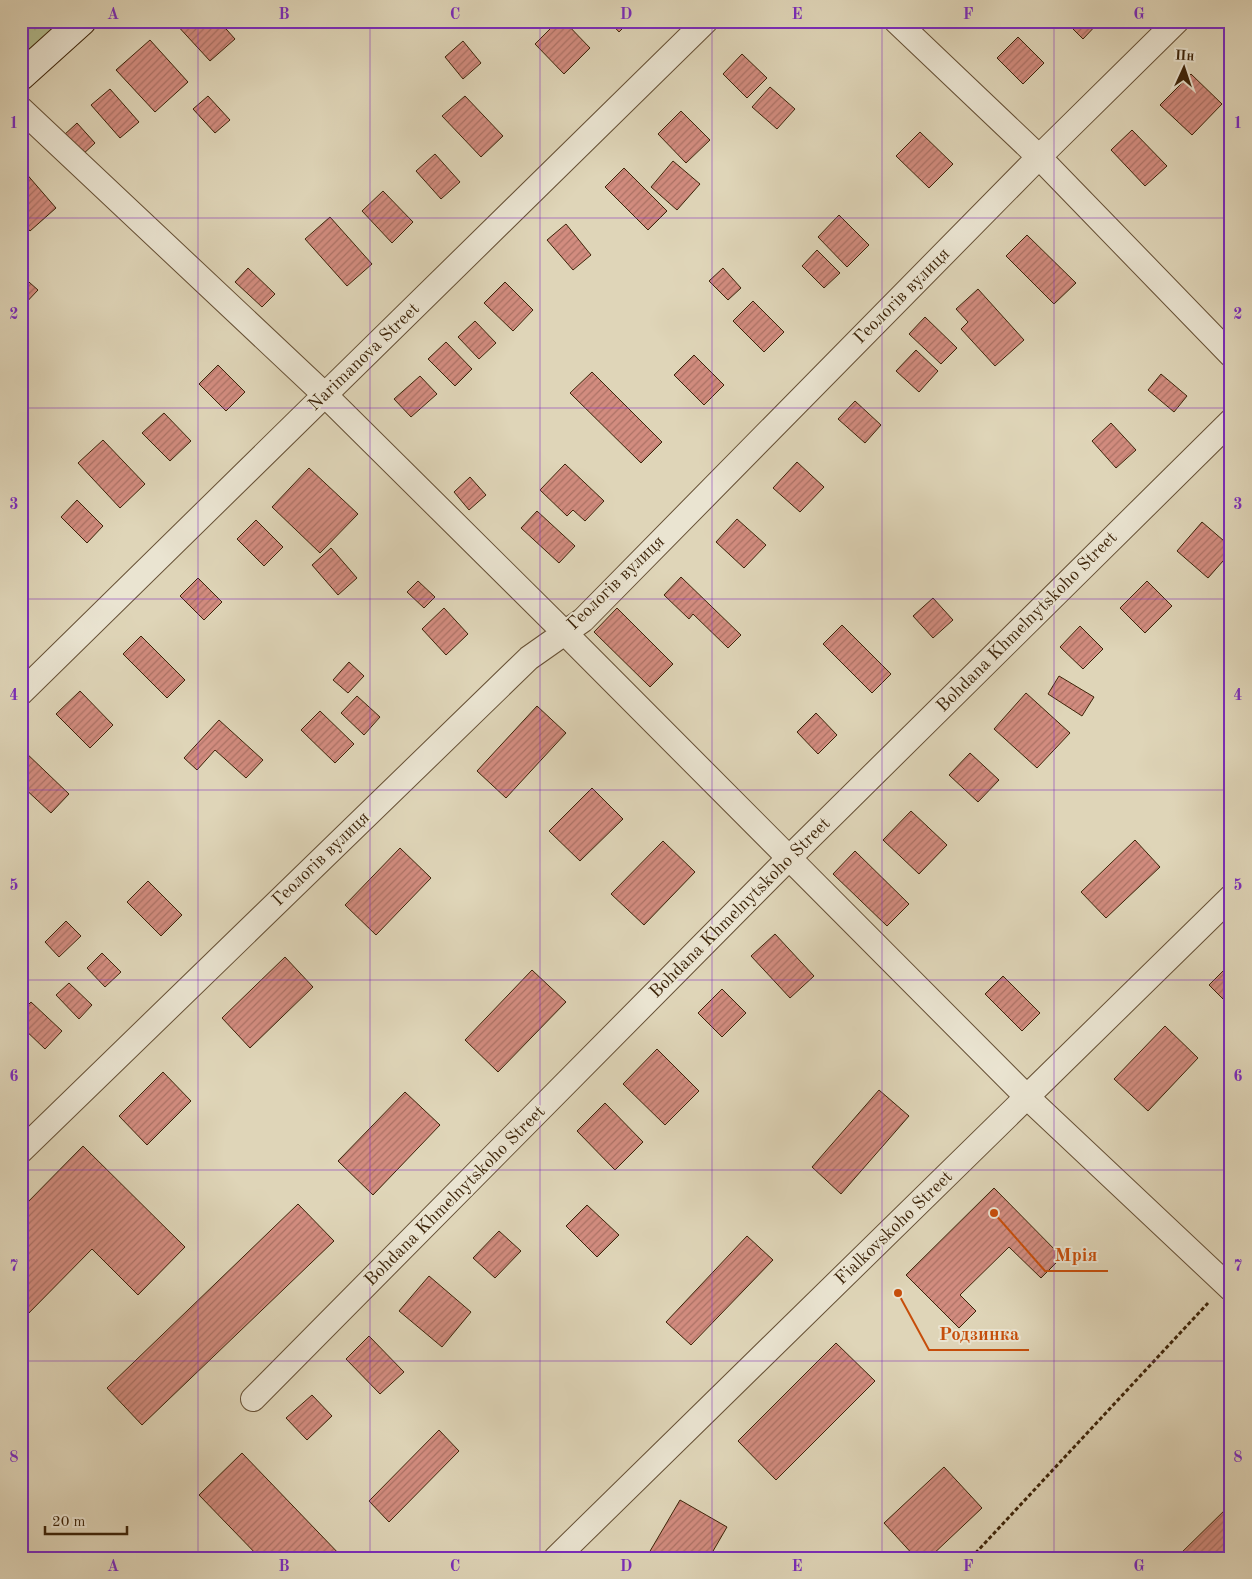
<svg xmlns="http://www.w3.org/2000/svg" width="1252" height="1579" viewBox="0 0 1252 1579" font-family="'Old Standard TT',serif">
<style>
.forest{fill:url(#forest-crowns);stroke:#78704c}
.building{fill:url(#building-hatch);stroke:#3d2409}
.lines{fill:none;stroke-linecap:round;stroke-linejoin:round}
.street-casing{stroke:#665035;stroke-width:26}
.secondary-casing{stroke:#3d2409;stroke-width:30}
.path{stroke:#3d2409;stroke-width:3;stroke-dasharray:4 2.5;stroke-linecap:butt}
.street{stroke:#eae4d1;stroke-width:24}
.secondary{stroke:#eae4d1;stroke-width:28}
.grid{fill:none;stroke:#7b2cbf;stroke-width:1;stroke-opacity:0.55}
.labels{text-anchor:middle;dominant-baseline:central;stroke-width:4;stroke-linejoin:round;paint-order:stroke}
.street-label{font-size:18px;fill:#3d2409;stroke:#eae4d1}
.leader{fill:none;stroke:#c64e0b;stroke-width:2}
.callout-dot{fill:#c64e0b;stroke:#eae4d1;stroke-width:2}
.callout-label{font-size:19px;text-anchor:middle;font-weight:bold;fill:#c64e0b;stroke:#eae4d1;stroke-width:4;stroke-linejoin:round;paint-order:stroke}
.neatline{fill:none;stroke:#7b2cbf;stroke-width:2}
.grid-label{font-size:16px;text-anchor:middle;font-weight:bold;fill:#7b2cbf}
</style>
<defs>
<pattern id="forest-crowns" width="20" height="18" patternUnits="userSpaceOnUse" patternTransform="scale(1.25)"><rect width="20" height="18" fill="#b2bd8f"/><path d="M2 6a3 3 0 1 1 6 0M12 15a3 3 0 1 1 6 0" fill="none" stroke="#9aa27a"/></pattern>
<pattern id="building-hatch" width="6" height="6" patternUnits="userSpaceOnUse" patternTransform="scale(1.25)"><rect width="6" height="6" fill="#d28c7f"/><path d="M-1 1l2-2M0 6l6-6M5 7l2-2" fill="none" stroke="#ac7266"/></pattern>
</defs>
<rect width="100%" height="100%" fill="#dfd5b8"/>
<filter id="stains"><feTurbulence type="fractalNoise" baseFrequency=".004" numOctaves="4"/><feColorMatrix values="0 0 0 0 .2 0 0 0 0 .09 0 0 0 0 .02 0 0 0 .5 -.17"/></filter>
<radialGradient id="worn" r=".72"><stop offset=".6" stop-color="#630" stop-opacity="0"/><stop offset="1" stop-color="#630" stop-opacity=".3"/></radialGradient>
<!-- forest -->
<path class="forest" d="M21 21H62L21 61Z"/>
<!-- building -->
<path class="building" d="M177 21H219L235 39 210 61 175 23Z
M558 21H564L590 48 564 74 535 44Z
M609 21H630L619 32Z
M1065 21H1100L1083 39Z
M1018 37 1044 63 1023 84 997 58Z
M150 40 188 82 155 112 116 70Z
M463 41 481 63 463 79 445 57Z
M1231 43V55L1225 49Z
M742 54 767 78 747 98 723 74Z
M1191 74 1222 104 1192 135 1160 105Z
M770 87 795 109 777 129 752 107Z
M110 89 139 122 120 138 91 105Z
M208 96 230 120 215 133 193 109Z
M465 96 503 136 481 157 442 116Z
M681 111 710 140 686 163 658 134Z
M77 123 95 143 81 156 63 136Z
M1132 130 1167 166 1145 186 1111 150Z
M920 132 953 164 929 188 896 156Z
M435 154 460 182 441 199 416 171Z
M673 161 700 184 677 210 651 187Z
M624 168 667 211 648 230 605 187Z
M24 171 56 208 30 231 21 221V173Z
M383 191 413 222 392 243 362 211Z
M839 215 869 245 847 267 818 237Z
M330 217 372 264 347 286 305 239Z
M566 224 591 255 573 270 547 240Z
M1027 235 1076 283 1054 304 1006 256Z
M817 250 840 273 824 288 802 266Z
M248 268 275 294 262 307 235 282Z
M723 268 741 288 728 300 709 281Z
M21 275 38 290 21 308Z
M505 282 533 310 513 331 484 303Z
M978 289 1024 340 995 366 961 329 968 322 956 309Z
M753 301 784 332 764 352 733 321Z
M925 317 957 348 941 364 909 334Z
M475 321 496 343 479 359 458 337Z
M446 342 472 369 455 386 428 359Z
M916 350 938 371 919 392 896 371Z
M694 355 724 385 704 405 674 375Z
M218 365 245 392 226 411 199 384Z
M592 372 662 442 641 463 570 393Z
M1161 374 1187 396 1174 412 1148 390Z
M420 376 437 394 411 417 394 399Z
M855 401 881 425 865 443 838 419Z
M164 413 191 441 170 461 142 433Z
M1111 423 1136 450 1116 468 1092 441Z
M103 440 145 484 120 508 78 463Z
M797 462 824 487 800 512 773 488Z
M565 464 604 501 585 521 573 510 567 516 540 490Z
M309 468 358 514 320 553 272 507Z
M470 477 486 495 469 510 454 492Z
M77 500 103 526 87 543 61 517Z
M537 511 575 546 559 563 521 528Z
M737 519 766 545 744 568 716 542Z
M256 520 283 547 264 566 237 539Z
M1202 522 1231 547V552L1208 578 1177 551Z
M331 548 357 578 338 595 312 565Z
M681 577 741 635 728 648 693 614 689 619 664 595Z
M198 578 222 602 204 620 180 596Z
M418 581 435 597 424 608 407 592Z
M1147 581 1172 606 1145 633 1120 608Z
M933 598 953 620 933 638 913 616Z
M444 608 468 634 446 655 422 629Z
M617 608 673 664 650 687 594 632Z
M842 625 891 674 872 693 823 644Z
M1080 626 1103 649 1083 669 1060 647Z
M141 636 185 680 167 698 123 654Z
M349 662 364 676 348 693 333 680Z
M1059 676 1094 697 1082 716 1048 694Z
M80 691 113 725 90 748 56 714Z
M1026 693 1070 733 1037 768 994 729Z
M357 696 380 717 364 735 341 713Z
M537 706 566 733 506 798 477 771Z
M320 711 354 744 335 763 301 730Z
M816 713 837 735 818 754 797 732Z
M219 720 263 760 246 778 215 750 197 770 184 758Z
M23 750 69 794 51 813 21 785V752Z
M970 753 999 780 978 802 949 775Z
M592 788 623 819 580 861 549 831Z
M911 811 947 845 919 874 883 840Z
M1135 840 1160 867 1106 918 1081 892Z
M663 841 695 872 644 925 611 894Z
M400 848 431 878 376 935 345 905Z
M855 851 909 904 887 926 833 874Z
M148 881 182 915 161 936 127 902Z
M66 921 81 936 59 957 45 942Z
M775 934 814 976 790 998 751 956Z
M102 953 121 972 105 987 87 968Z
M285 957 313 987 250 1048 222 1018Z
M1231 963V1007L1209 985Z
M532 970 566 1002 498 1072 465 1040Z
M1003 976 1040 1013 1022 1031 985 994Z
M69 983 92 1005 79 1019 56 995Z
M722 989 746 1013 722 1037 698 1013Z
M31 1002 62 1031 45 1049 21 1026V1012Z
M1165 1026 1198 1058 1148 1111 1114 1079Z
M657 1049 699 1091 665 1125 623 1084Z
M163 1072 191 1101 147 1145 119 1116Z
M879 1090 909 1116 841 1194 812 1167Z
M405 1092 440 1125 373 1195 338 1161Z
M605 1103 643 1142 615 1170 577 1131Z
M83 1146 185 1247 138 1295 92 1249 21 1321V1209Z
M994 1188 1062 1257 1041 1278 1009 1247 960 1295 976 1311 959 1328 906 1275Z
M298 1204 334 1241 142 1425 107 1388Z
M587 1205 619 1235 597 1257 566 1226Z
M499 1231 521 1251 495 1278 473 1258Z
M747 1236 773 1260 691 1345 666 1322Z
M429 1276 471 1312 442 1347 399 1311Z
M369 1336 404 1372 380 1394 346 1359Z
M836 1343 875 1381 776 1480 738 1441Z
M312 1395 332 1416 307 1440 286 1418Z
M439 1430 459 1451 389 1522 369 1501Z
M242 1453 343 1558H260L199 1495Z
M944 1467 982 1508 929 1558H916L884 1523Z
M680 1500 727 1527 709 1558H646Z
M1231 1504V1558H1176Z"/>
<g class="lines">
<defs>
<path id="street" d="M896 21 1039 157 1231 355
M21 109 325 395 565 633 1027 1097 1231 1289
M21 693 706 21
M21 1151 529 658 583 620 1039 157 1177 21
M253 1399 789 858 1231 421
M556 1558 1231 897"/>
<path id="secondary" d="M21 76 82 21"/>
</defs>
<!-- street casing -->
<use href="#street" class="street-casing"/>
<!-- secondary casing -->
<use href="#secondary" class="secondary-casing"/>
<!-- path -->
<path class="path" d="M971 1558 1208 1303"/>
<!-- street -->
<use href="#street" class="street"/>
<!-- secondary -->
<use href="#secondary" class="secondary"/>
</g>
<!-- grid -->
<path class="grid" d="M198 21V1558M370 21V1558M540 21V1558M712 21V1558M882 21V1558M1054 21V1558M21 218H1231M21 408H1231M21 599H1231M21 790H1231M21 980H1231M21 1170H1231M21 1361H1231"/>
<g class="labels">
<!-- street labels -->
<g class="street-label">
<text transform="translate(902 296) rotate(-45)">Геологів вулиця</text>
<text transform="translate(364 357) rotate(-44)">Narimanova Street</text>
<text transform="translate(616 583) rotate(-44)">Геологів вулиця</text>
<text transform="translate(1027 622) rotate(-45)">Bohdana Khmelnytskoho Street</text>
<text transform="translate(321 859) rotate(-44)">Геологів вулиця</text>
<text transform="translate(740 908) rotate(-45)">Bohdana Khmelnytskoho Street</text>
<text transform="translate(455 1196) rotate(-45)">Bohdana Khmelnytskoho Street</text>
<text transform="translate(894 1228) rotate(-44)">Fialkovskoho Street</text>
</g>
</g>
<!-- callouts -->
<path class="leader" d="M994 1213L1045 1271H1108M898 1293L929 1350H1029"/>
<g class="callout-dot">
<circle cx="994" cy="1213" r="5"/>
<circle cx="898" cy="1293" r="5"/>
</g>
<g class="callout-label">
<text x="1076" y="1261">Мрія</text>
<text x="979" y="1340">Родзинка</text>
</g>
<!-- margin -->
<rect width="1252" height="1579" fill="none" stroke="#dfd5b8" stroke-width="55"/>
<!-- north arrow -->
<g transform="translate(1184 68) rotate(3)" stroke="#eae4d1" stroke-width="4" paint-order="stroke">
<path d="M0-4L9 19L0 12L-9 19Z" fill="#3d2409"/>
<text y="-8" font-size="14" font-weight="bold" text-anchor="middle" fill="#3d2409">Пн</text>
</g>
<!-- scale -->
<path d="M45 1526v8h82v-8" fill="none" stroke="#3d2409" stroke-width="2.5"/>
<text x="52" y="1526" font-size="15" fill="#3d2409" stroke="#eae4d1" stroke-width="4" paint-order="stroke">20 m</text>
<rect x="28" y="28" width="1196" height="1524" class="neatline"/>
<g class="grid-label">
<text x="113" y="19">A</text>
<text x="284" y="19">B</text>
<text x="455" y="19">C</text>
<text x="626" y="19">D</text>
<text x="797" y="19">E</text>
<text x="968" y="19">F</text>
<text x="1139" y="19">G</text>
<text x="14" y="128">1</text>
<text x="1238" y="128">1</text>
<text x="14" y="319">2</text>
<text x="1238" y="319">2</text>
<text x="14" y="509">3</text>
<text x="1238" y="509">3</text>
<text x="14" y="700">4</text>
<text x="1238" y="700">4</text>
<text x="14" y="890">5</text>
<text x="1238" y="890">5</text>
<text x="14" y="1081">6</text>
<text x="1238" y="1081">6</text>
<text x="14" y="1271">7</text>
<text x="1238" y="1271">7</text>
<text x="14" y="1462">8</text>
<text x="1238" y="1462">8</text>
<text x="113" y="1571">A</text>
<text x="284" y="1571">B</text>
<text x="455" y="1571">C</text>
<text x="626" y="1571">D</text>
<text x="797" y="1571">E</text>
<text x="968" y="1571">F</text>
<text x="1139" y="1571">G</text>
</g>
<rect width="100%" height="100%" filter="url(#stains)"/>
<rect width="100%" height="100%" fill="url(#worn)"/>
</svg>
